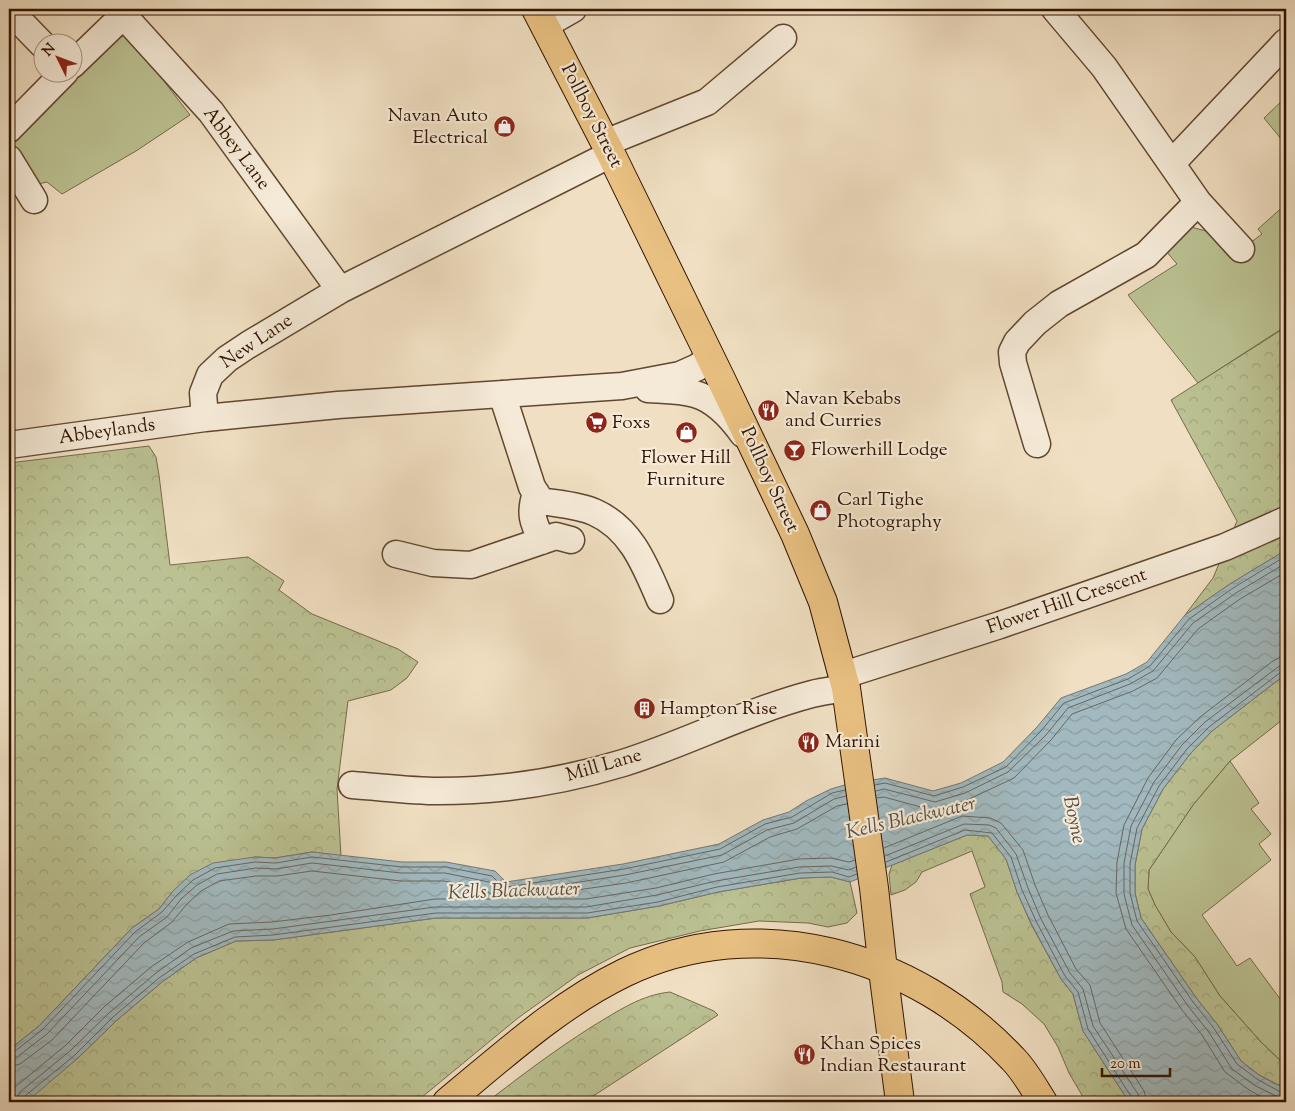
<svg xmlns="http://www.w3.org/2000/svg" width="1295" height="1111" viewBox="0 0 1295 1111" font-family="'Sorts Mill Goudy',serif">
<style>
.green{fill:#bbc192;stroke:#766a49}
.forest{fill:url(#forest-crowns);stroke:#766a49}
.water{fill:url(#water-waves);stroke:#747773}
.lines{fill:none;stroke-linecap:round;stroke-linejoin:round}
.shore{stroke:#696660;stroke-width:1}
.minor-casing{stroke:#614730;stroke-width:29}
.major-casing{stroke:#311400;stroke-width:30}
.minor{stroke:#f5ead7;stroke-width:26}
.major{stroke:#e8c081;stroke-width:28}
.labels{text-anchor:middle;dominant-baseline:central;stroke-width:4.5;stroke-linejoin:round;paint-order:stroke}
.poi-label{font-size:19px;fill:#311400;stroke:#f5ead7;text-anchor:start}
.street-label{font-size:19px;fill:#311400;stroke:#f5ead7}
.water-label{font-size:20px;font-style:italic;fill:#584e43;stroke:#f5ead7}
</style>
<defs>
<pattern id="forest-crowns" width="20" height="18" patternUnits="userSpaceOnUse" patternTransform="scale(1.25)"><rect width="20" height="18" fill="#bbc192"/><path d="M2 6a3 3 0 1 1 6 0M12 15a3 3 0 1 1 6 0" fill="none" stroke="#a1a57c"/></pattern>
<pattern id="water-waves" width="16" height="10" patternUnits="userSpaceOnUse" patternTransform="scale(1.25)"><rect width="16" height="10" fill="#a1b9bf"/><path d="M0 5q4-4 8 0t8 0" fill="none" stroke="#8b9ea2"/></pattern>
</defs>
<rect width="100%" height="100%" fill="#f0dfc2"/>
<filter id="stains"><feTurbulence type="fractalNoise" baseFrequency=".004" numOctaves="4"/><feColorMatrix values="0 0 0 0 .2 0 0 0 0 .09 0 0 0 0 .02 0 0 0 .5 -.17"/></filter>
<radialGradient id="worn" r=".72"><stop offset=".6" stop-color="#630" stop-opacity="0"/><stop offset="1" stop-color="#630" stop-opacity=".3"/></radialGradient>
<!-- green -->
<path class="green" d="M122 36 130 37 190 115 136 151 62 194 47 182 34 185 12 147 15 140 100 52Z
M1286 97V145L1264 118Z
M1286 204V326L1198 383 1128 295 1177 264 1165 250 1191 227 1206 231 1230 258 1262 234 1258 229Z
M1230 761 1259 803 1251 809 1271 834 1259 844 1271 860 1202 915 1237 966 1250 958 1286 1007V1066L1261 1042 1220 996 1195 957 1171 932 1155 905 1148 889 1149 870 1193 805Z"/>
<!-- forest -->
<path class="forest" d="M1286 327V550L1230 584 1185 615 1213 578 1237 521 1171 400Z
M149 446 156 457 159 475 170 565 248 557 284 581 279 590 312 614 398 649 418 662 407 678 391 690 348 701 337 789 341 856 312 852 275 858 255 857 173 891 159 909 132 928 39 1026 9 1050V463Z
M1286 674V717L1230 761 1193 805 1149 870 1148 889 1155 905 1171 932 1195 957 1220 996 1261 1042 1286 1066V1089L1259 1075 1241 1061 1217 1024 1197 999 1141 918 1135 893V865L1142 829 1163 789 1191 753 1212 731Z
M967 835 988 836 1006 859 1017 892 1031 924 1061 979 1073 994 1083 1031 1129 1102H1086L1069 1073 1058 1047 1044 1024 1022 1004 1003 992 1002 982 970 894 985 887 972 851 922 872 916 882 905 890 891 895 889 874 892 865Z
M831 877 850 882 857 913 847 923 828 927 808 923 759 921 700 931 630 948 578 975 518 1018 416 1102H25L78 1058 116 1021 162 982 196 958 236 941 273 940 436 918H587L659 906 718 892 801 878Z
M670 992 714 1011 718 1015 584 1102H487C522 1075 555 1050 593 1026 618 1011 641 995 670 992Z"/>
<!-- water -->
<path class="water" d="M1286 550V674L1212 731 1191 753 1163 789 1142 829 1135 865V893L1141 918 1197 999 1217 1024 1241 1061 1259 1075 1286 1089V1102H1129L1083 1031 1073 994 1061 979 1031 923 1017 892 1006 859 988 836 967 835 850 882 831 877 801 878 718 892 659 906 587 918H436L273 940 236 941 196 958 162 982 116 1021 78 1058 30 1099 25 1102H9V1050L39 1026 132 928 159 909 173 891 190 875 213 863 255 857 275 858 312 852 402 862H446L495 871 506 882 623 864 719 844 763 820 789 812 806 801 831 789 848 784 885 778 933 791 961 783 1003 762 1037 727 1061 698 1126 674 1147 662 1185 615 1230 584Z"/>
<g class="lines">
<!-- shore -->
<path class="shore" d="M1286 664 1278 667 1205 722 1182 745 1154 782 1131 826 1124 863V894L1132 925 1188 1006 1208 1031 1232 1069 1254 1085 1280 1098 1286 1099
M1286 671 1281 672 1209 727 1187 749 1159 786 1137 828 1130 864V893L1137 921 1193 1002 1213 1027 1237 1064 1257 1079 1282 1093H1286
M875 785 885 783 934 796 963 787 1006 767 1041 731 1064 703 1128 679 1150 666 1189 619 1233 588 1286 556
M876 791 884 789 935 802 965 793 1008 772 1046 735 1068 708 1130 684 1153 671 1193 623 1236 593 1286 563
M877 798 884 797 928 809H938L967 800 1014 778 1051 740 1072 714 1133 691 1157 678 1198 629 1240 599 1286 572
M847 804 837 806 797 829 770 837 724 862 626 883 549 894 547 897 549 899H586L656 888 714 874 799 859 831 858 849 862 855 860
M884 848 962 816 990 818 1001 823 1023 850 1035 885 1048 915 1076 969 1090 985 1100 1023 1144 1091 1147 1102
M885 856 964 824 989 825 996 828 1016 854 1028 888 1041 919 1070 973 1083 989 1093 1026 1138 1094 1139 1102
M886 862 965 830 992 833 1011 857 1022 890 1036 921 1065 976 1078 992 1088 1029 1132 1098 1133 1102
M9 1053 14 1052 43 1029 135 932 162 912 177 895 193 880 215 868 255 862 276 863 312 857 402 867H446L492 876 502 886 507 887 624 869 720 849 765 824 792 817 832 793 845 790
M9 1059 17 1057 47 1034 139 937 167 917 181 899 197 885 217 874 256 868 276 869 312 863 401 873H445L489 882 500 891 508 893 625 875 722 855 767 830 794 823 834 799 846 796
M9 1067 20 1064 52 1040 144 943 172 922 187 904 201 891 219 881 256 876H277L312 871 401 881H444L485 889 493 896 491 899H435L331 915 272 922 229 924 188 942 151 967 104 1007 66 1045 15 1087 11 1093 9 1102
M17 1102V1097L20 1092 71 1050 109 1013 156 973 191 948 233 931 273 929 435 907H586L657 895 716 881 799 867 831 866 849 870 856 867
M23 1102 25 1096 75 1055 113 1017 159 978 194 954 235 937 273 935 436 913H587L658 902 717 887 800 873 832 872 849 877 857 874
M1271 1102 1249 1090 1225 1072 1202 1035 1182 1010 1126 929 1116 893 1117 862 1124 825 1148 778 1176 740 1200 717 1273 661 1279 658 1286 657"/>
<defs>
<path id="minor" d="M1055 9 1104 67 1198 202 1241 249
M9 10 42 44
M123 15 211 112 340 290
M545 25 573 9
M72 65 130 9
M9 129 65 72
M605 143 707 102 783 38
M9 159 34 200
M1172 163 1286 42
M648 389C663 390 681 390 695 394 716 400 731 417 743 434
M502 394 532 487 541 501C558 504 578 505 594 512 631 528 645 565 660 600
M205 418 203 393 210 375 227 359 248 345 340 290 611 154
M1037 444 1013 363 1012 352 1017 342 1035 323 1059 304 1146 255 1198 202
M9 445 205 418 338 405 622 386 680 375 698 367 710 357
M536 493C529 514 533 522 542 541
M396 554 433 563 471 565 556 536 571 540
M844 675 1000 625 1225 547 1286 520
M352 785C381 787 410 791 439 791 501 791 564 781 623 763 687 743 747 711 812 694 823 691 835 690 846 688"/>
<path id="major" d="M536 9 611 154 720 377 795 534 823 602 846 688 874 888 883 970 900 1102
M447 1102C503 1056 558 1005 624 973 757 909 915 954 1013 1059 1025 1071 1034 1088 1043 1102"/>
</defs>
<!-- minor casing -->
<use href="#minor" class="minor-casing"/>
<!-- major casing -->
<use href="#major" class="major-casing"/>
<!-- minor -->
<use href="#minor" class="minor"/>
<!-- major -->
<use href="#major" class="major"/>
</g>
<!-- icons -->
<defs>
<symbol id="shop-disc" viewBox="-11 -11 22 22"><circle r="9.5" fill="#8f2418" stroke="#f5ead7"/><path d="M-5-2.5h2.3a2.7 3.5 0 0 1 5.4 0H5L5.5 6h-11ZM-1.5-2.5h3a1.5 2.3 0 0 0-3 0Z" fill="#fff"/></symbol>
<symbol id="restaurant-disc" viewBox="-11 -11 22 22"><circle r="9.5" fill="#8f2418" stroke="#f5ead7"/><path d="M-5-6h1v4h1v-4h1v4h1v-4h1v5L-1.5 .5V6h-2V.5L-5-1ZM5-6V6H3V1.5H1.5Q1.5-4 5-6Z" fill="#fff"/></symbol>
<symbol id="supermarket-disc" viewBox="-11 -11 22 22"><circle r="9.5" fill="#8f2418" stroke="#f5ead7"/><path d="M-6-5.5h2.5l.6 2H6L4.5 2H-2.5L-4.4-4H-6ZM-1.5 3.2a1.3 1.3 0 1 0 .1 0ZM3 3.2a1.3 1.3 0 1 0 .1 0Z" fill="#fff"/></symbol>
<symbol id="bar-disc" viewBox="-11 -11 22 22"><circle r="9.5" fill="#8f2418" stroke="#f5ead7"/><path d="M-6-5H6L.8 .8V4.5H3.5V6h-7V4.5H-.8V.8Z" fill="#fff"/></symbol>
<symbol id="building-disc" viewBox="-11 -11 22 22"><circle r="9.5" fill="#8f2418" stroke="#f5ead7"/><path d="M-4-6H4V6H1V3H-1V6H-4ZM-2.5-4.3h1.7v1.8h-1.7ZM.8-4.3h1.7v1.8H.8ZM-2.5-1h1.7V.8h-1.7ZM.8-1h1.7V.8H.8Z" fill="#fff"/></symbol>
</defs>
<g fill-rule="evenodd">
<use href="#shop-disc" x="492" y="114" width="25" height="25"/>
<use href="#restaurant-disc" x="756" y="398" width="25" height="25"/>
<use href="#supermarket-disc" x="584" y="410" width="25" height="25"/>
<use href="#shop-disc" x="674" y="420" width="25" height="25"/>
<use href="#bar-disc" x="782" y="438" width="25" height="25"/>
<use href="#shop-disc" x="808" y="498" width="25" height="25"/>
<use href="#building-disc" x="632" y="696" width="25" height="25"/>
<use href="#restaurant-disc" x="796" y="730" width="25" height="25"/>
<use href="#restaurant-disc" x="792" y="1042" width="25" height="25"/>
</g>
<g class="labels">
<!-- poi labels -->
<g class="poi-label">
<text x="488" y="116" text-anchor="end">Navan Auto<tspan x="488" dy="22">Electrical</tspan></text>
<text x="785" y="399">Navan Kebabs<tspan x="785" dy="22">and Curries</tspan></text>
<text x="612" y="423">Foxs</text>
<text x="811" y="450">Flowerhill Lodge</text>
<text x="686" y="458" text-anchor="middle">Flower Hill<tspan x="686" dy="22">Furniture</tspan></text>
<text x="837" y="500">Carl Tighe<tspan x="837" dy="22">Photography</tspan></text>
<text x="660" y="709">Hampton Rise</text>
<text x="825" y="742">Marini</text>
<text x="820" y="1044">Khan Spices<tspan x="820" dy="22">Indian Restaurant</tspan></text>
</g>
<!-- street labels -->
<g class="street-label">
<text transform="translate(591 116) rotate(63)">Pollboy Street</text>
<text transform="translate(236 149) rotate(53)">Abbey Lane</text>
<text transform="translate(257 342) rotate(-34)">New Lane</text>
<text transform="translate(107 432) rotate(-8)">Abbeylands</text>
<text transform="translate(769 480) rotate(65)">Pollboy Street</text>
<text transform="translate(1067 602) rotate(-19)">Flower Hill Crescent</text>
<text transform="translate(604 766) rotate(-16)">Mill Lane</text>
</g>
<!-- water labels -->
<g class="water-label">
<text transform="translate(911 819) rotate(-13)">Kells Blackwater</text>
<text transform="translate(1073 820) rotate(78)">Boyne</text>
<text transform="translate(514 892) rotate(-2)">Kells Blackwater</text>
</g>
</g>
<!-- margin -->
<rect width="1295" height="1111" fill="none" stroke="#f0dfc2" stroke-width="30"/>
<rect x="10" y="10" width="1275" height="1091" fill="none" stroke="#311400" stroke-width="2.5"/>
<rect x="15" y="15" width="1265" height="1081" fill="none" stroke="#311400"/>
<!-- north arrow -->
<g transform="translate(58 58) rotate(312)"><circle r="24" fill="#f5ead7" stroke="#a79481"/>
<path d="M0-4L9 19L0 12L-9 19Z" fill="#8f2418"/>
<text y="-8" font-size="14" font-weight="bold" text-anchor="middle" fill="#311400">N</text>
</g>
<!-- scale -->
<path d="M1102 1068v8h68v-8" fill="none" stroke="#311400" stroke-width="2.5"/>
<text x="1110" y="1068" font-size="15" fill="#311400" stroke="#f5ead7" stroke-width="4" paint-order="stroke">20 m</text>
<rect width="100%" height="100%" filter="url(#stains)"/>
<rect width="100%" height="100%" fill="url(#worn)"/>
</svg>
